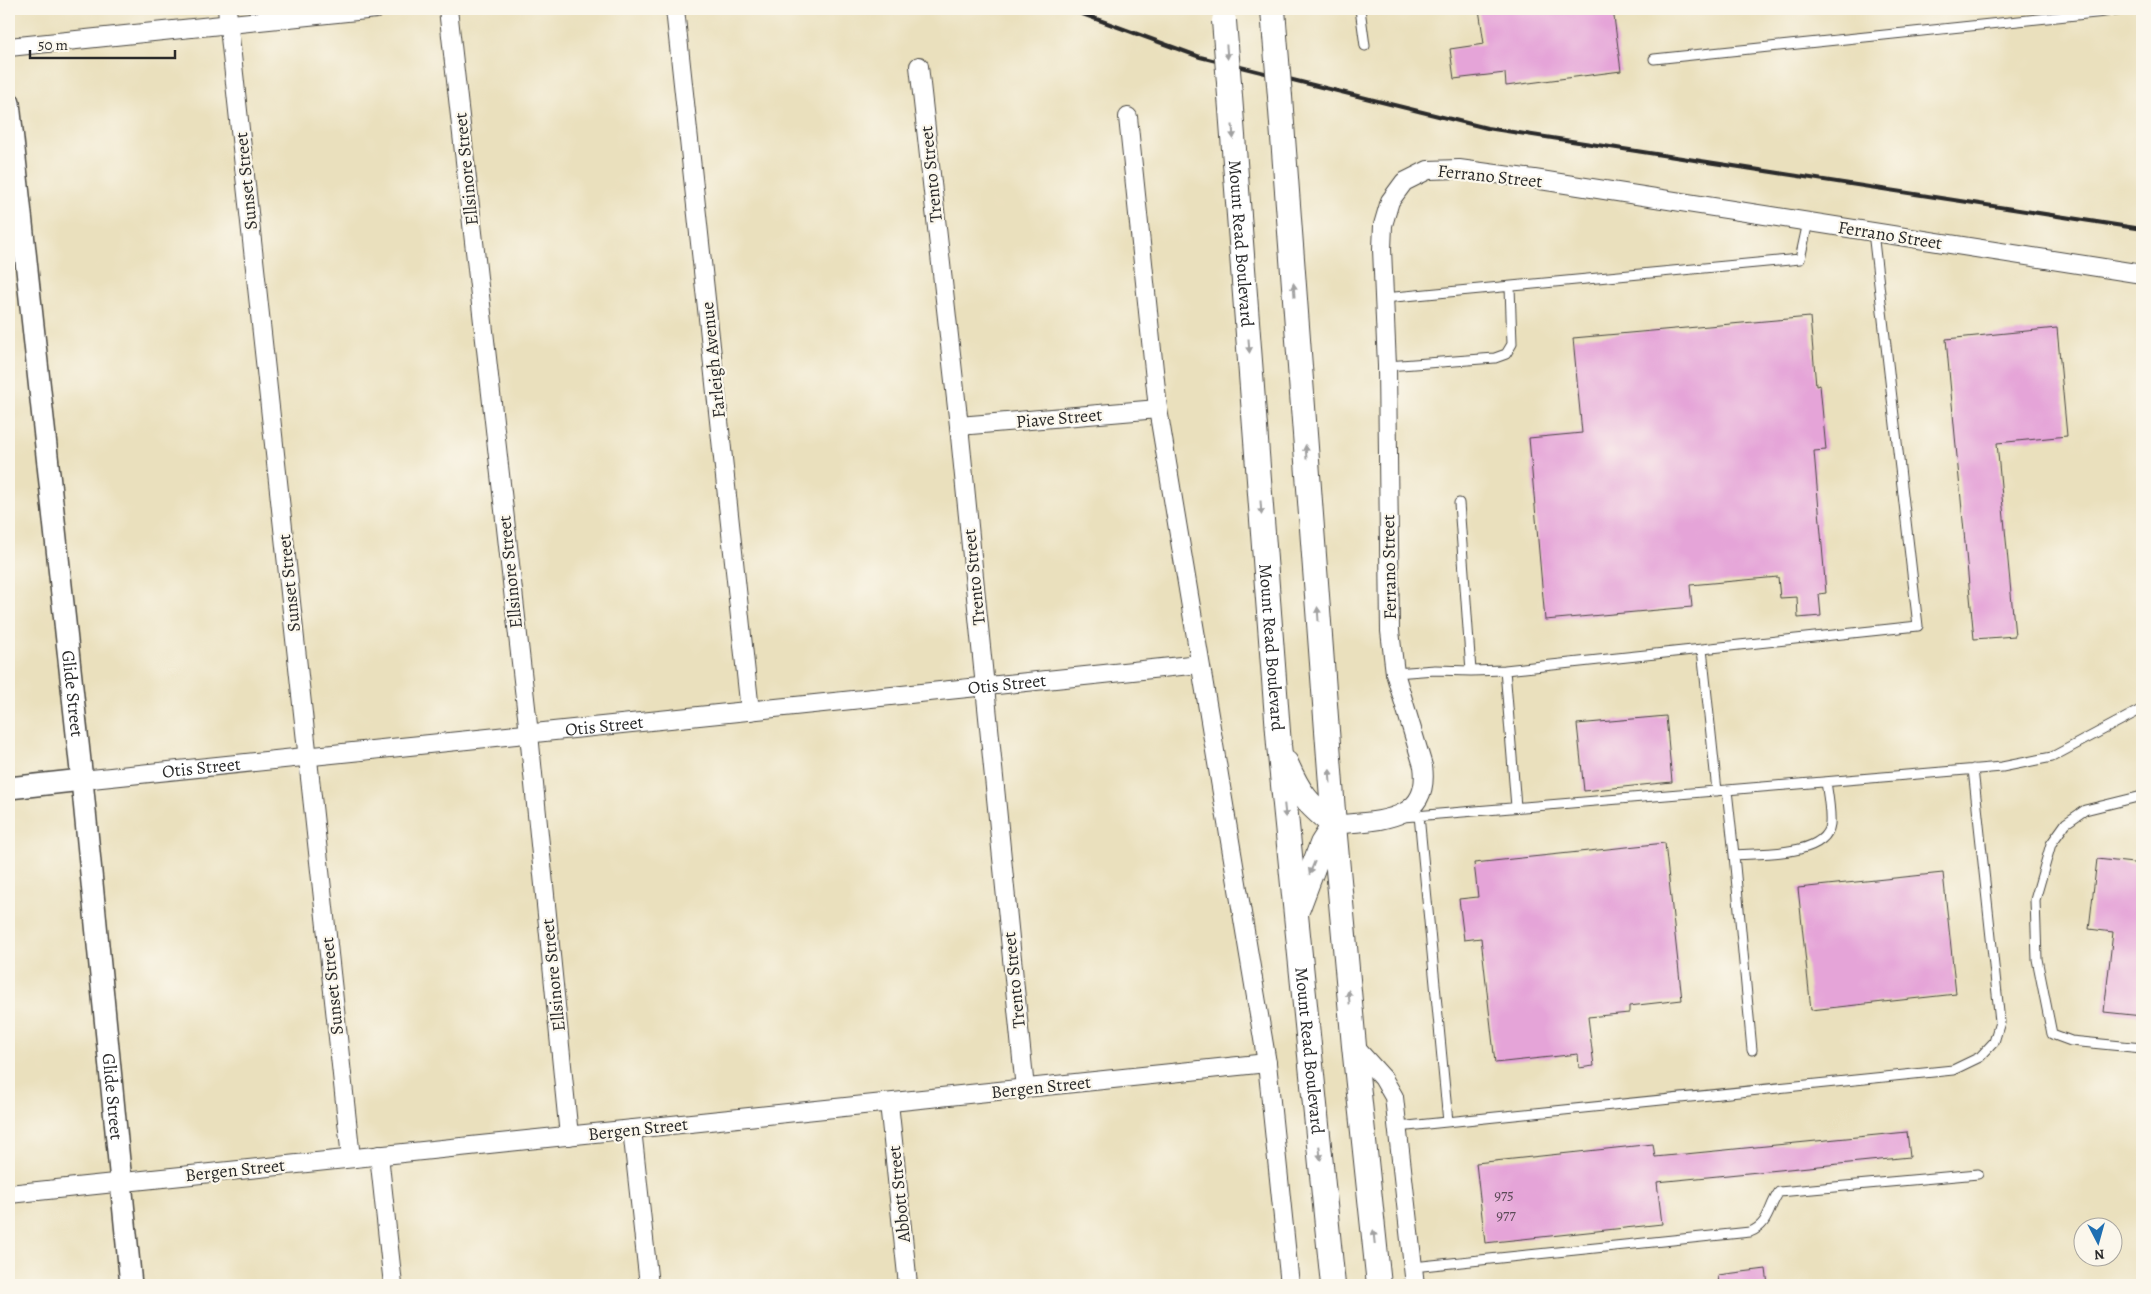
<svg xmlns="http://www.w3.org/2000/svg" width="2151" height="1294" viewBox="0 0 2151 1294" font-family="Alegreya,serif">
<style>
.building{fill:#e5a4d8}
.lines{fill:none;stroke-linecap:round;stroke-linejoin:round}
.service-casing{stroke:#484641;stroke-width:11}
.minor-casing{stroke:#484641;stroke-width:20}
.tertiary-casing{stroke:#484641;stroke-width:24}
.secondary-casing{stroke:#484641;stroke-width:26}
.service{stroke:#fff;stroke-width:9}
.minor{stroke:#fff;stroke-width:18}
.tertiary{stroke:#fff;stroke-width:21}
.secondary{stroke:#fff;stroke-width:24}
.rail{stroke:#2b2b2b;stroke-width:4}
.secondary-bridge-casing{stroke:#484641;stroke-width:26;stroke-linecap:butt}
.secondary-bridge{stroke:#fff;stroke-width:24}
.oneway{fill:#a0a0a0}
.labels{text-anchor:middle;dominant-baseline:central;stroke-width:4.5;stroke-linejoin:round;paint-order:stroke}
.number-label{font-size:15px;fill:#5a4956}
.street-label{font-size:18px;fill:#2b2b2b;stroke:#fbf7ec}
</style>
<rect width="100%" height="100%" fill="#fbf7ec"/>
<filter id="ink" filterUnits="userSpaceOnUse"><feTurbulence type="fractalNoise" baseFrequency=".02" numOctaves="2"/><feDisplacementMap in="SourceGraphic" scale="10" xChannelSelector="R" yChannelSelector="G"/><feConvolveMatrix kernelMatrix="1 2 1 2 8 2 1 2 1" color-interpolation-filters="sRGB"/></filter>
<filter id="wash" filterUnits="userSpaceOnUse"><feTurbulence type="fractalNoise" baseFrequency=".0096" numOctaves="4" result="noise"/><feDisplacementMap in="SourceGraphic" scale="20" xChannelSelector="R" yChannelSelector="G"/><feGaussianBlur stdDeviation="1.12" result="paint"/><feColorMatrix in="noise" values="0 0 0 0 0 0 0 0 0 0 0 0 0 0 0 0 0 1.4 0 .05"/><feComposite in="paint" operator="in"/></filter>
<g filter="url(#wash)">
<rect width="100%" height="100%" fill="#eae0bd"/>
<g id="blocks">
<!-- building -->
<path class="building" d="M1479 9H1613L1621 71 1506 86 1505 73 1454 79 1450 49 1484 44Z
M1810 317 1816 386 1820 385 1826 450 1814 451 1826 593 1819 594 1821 616 1798 618 1797 597 1780 598 1778 577 1690 585 1692 607 1545 620 1529 438 1582 433 1573 338Z
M2057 328 2067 436 1997 443 2015 636 1974 639 1946 339Z
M1666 716 1672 782 1584 791 1577 724Z
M1665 843 1682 1000 1629 1006V1013L1588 1017 1594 1066 1579 1068 1578 1054 1495 1063 1481 938 1464 940 1459 899 1478 897 1474 863Z
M2097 859 2142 864V1016L2104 1012 2113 932 2089 929Z
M1943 873 1956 994 1811 1010 1798 888Z
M1907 1132 1910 1157 1657 1182 1662 1224 1485 1243 1476 1163 1653 1144 1655 1157Z
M1766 1269 1768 1285H1719L1718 1275Z"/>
</g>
</g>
<g filter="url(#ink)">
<use href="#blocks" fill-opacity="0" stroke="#484641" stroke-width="1"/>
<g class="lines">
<defs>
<path id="service" d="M1360 9 1365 46
M1654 59 2134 9
M1384 298 1800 259 1808 222
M1387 366 1495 358 1506 354 1512 344 1510 287
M1459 503 1471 671 1505 670
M1702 649 1918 626 1873 232
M1395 673 1435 670 1471 671
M1727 790 1734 855C1758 853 1826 857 1830 824 1831 811 1828 795 1826 782
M2142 796 2085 810 2066 823 2051 844 2035 900 2037 959 2052 1034 2071 1041 2142 1048
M1516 807 1505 670 1702 649 1717 791
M1419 815 1448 1122
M1403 817 2002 767 2052 757 2142 709
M1734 855 1752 1050
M1398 1127 1953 1070 1980 1057 1994 1042 2000 1022 1973 769
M1413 1267 1750 1232C1770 1224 1768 1207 1779 1192L1978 1174"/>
<g id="minor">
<path d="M227 9 351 1158"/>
<path d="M448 9 529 734 569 1136"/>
<path d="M675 9 750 711"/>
<path d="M9 47 376 9"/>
<path d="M919 66 959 426 1025 1089"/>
<path d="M1128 117 1158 409 1267 1063 1290 1285"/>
<path d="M959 426 1158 409"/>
<path id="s1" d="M82 780 1200 664"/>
<path d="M1334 825C1375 820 1431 824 1423 766L1395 673 1390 631 1387 366 1382 249 1383 225 1390 201 1404 182 1428 170 1459 169 1534 179 2142 274"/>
<path d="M1354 1046 1383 1078 1394 1097 1415 1285"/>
<path d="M889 1103 908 1285"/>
<path d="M632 1129 649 1285"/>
<path d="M379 1155 393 1285"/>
<path d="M9 1194 1267 1063"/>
</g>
<g id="tertiary">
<path id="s2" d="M9 103 82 780 131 1285"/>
<path d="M9 788 82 780"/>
</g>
<g id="secondary">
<path d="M1273 9 1275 36"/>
<path id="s3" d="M1229 83 1279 745 1333 1285"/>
<path d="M1280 97 1334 825 1354 1046 1379 1285"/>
<path d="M1286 763C1300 795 1307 803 1334 825"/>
<path d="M1298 908 1322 844 1334 825"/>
</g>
</defs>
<!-- service casing -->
<use href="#service" class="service-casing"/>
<!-- minor casing -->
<use href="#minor" class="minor-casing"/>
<!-- tertiary casing -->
<use href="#tertiary" class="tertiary-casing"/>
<!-- secondary casing -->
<use href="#secondary" class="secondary-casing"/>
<!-- service -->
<use href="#service" class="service"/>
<!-- minor -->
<use href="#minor" class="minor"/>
<!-- tertiary -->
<use href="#tertiary" class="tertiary"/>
<!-- secondary -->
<use href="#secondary" class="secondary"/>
<!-- rail -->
<path class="rail" d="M1069 9 1200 57 1487 128 2142 229"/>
<defs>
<path id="secondary-bridge" d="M1224 21 1229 83
M1275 36 1280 97"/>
</defs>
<!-- secondary-bridge casing -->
<use href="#secondary-bridge" class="secondary-bridge-casing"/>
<!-- secondary-bridge -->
<use href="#secondary-bridge" class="secondary-bridge"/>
</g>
<!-- one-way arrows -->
<defs><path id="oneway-solid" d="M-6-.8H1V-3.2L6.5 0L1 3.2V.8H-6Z" transform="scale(1.25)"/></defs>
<g class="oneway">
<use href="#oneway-solid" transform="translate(1227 52) rotate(85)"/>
<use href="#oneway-solid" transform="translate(1233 132) rotate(86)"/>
<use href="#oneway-solid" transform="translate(1294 290) rotate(-94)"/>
<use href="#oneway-solid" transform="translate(1249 346) rotate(86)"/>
<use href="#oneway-solid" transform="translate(1306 452) rotate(-94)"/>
<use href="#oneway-solid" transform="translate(1261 508) rotate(86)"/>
<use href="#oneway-solid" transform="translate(1318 614) rotate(-94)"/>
<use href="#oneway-solid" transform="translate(1330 776) rotate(-94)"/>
<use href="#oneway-solid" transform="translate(1285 811) rotate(84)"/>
<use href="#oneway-solid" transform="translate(1312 868) rotate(112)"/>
<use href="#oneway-solid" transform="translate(1349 997) rotate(-95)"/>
<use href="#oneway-solid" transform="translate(1320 1153) rotate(84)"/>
<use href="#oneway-solid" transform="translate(1374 1237) rotate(-96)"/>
</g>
</g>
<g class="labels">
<!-- number labels -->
<g class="number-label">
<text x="1504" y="1195">975</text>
<text x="1506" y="1215">977</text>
</g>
<!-- street labels -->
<g class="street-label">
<text transform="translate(466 169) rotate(-96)">Ellsinore Street</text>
<text transform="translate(931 174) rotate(-96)">Trento Street</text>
<text transform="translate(1490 176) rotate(6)">Ferrano Street</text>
<text transform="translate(246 181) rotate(-96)">Sunset Street</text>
<text transform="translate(1890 235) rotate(9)">Ferrano Street</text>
<text stroke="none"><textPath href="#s3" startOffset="161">Mount Read Boulevard</textPath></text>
<text transform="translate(713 360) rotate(-96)">Farleigh Avenue</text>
<text transform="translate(1059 418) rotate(-5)">Piave Street</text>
<text transform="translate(1389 567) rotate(-91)">Ferrano Street</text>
<text transform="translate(510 572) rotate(-96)">Ellsinore Street</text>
<text transform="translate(974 577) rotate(-96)">Trento Street</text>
<text transform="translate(289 583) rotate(-96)">Sunset Street</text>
<text stroke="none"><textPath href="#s3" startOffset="566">Mount Read Boulevard</textPath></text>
<text stroke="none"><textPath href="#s1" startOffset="930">Otis Street</textPath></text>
<text stroke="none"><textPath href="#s2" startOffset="594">Glide Street</textPath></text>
<text stroke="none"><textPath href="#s1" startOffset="525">Otis Street</textPath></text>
<text stroke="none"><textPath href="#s1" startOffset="120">Otis Street</textPath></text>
<text transform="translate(553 975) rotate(-96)">Ellsinore Street</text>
<text transform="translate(1014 980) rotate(-96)">Trento Street</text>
<text transform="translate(332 986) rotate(-96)">Sunset Street</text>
<text stroke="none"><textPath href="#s3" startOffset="971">Mount Read Boulevard</textPath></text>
<text transform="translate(1041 1087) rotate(-6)">Bergen Street</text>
<text stroke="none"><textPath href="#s2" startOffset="999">Glide Street</textPath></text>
<text transform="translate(638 1129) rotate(-6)">Bergen Street</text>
<text transform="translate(235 1170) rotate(-6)">Bergen Street</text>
<text transform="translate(899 1194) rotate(-96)">Abbott Street</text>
</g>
</g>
<!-- margin -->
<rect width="2151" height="1294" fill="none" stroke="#fbf7ec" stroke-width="30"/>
<!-- north arrow -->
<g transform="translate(2098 1242) rotate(174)"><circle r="24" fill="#fbf7ec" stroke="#a8a59f"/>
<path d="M0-4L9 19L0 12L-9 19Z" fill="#1f6fb2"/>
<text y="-8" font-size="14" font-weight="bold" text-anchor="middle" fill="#2b2b2b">N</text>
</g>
<!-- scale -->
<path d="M30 50v8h145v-8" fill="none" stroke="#2b2b2b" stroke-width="2.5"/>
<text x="38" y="50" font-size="15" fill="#2b2b2b" stroke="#fbf7ec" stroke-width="4" paint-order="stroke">50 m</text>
</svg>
